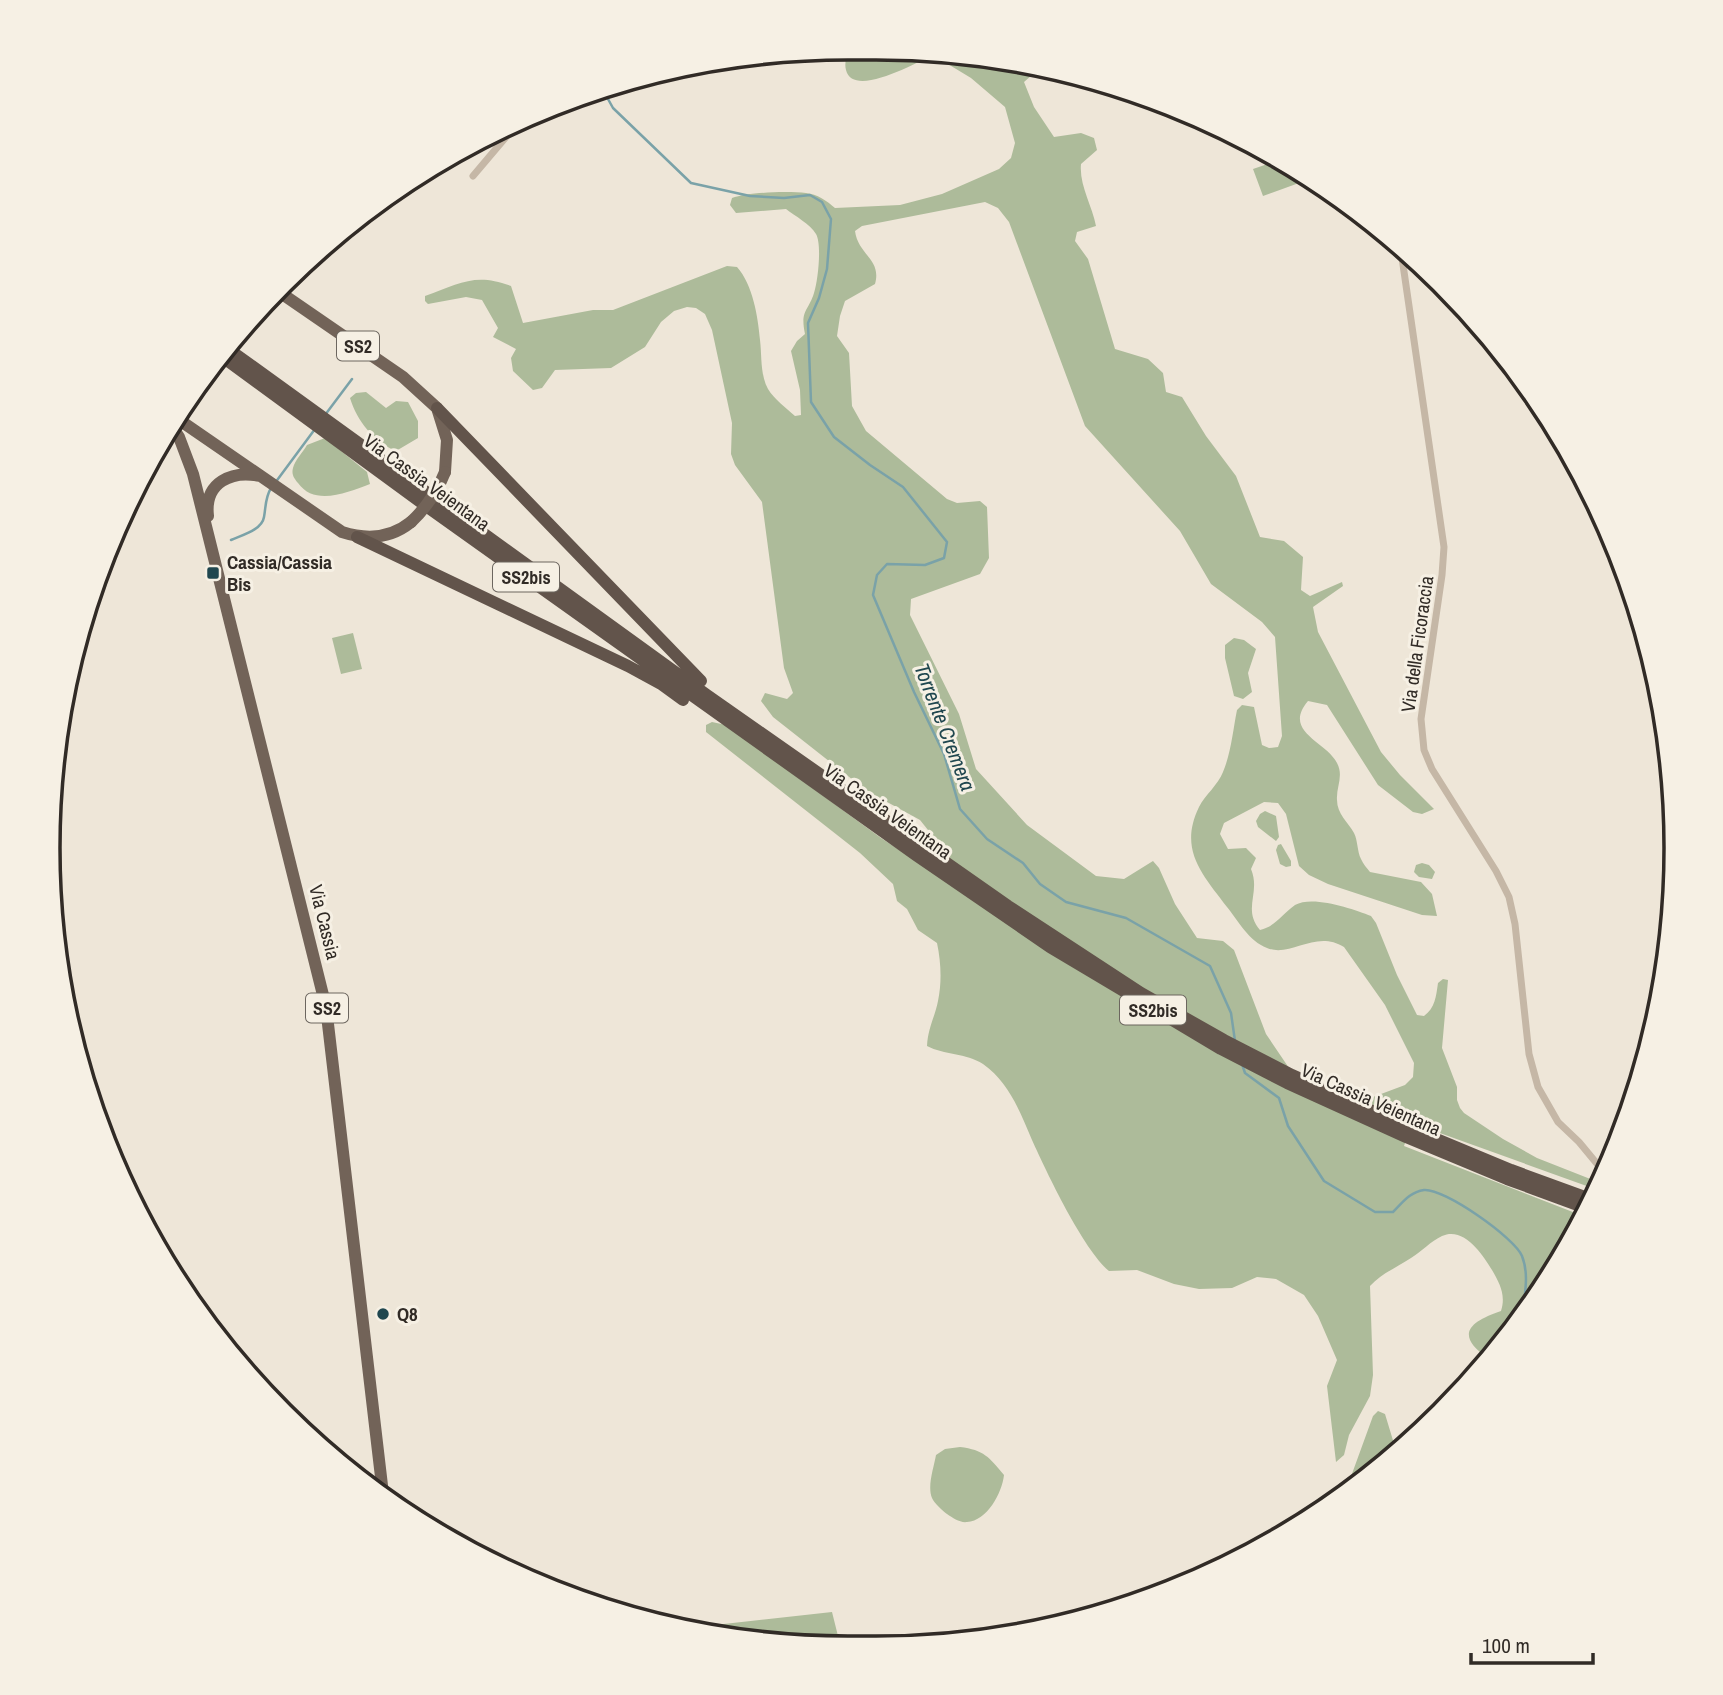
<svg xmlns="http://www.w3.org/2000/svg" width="1723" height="1695" viewBox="0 0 1723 1695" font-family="'Archivo Narrow',sans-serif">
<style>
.green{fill:#adbb9a;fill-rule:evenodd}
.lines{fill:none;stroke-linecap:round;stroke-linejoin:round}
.stream{stroke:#7aa2a8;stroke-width:2.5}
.minor{stroke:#c5b7a6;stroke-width:7}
.primary{stroke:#726358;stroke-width:12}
.trunk{stroke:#62544b;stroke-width:12}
.primary-bridge{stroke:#726358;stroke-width:12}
.poi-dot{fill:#20474f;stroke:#f6f0e4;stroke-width:2.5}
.labels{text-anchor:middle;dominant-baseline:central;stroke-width:6;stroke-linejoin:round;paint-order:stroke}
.shield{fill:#f6f0e4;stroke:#6c665f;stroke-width:2}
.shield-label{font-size:18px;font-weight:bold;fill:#312b26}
.street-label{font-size:19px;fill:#312b26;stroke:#f6f0e4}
.poi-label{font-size:19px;font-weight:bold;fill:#312b26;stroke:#f6f0e4;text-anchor:start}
.water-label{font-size:21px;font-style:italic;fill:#20474f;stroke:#f6f0e4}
.rim{fill:none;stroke:#312b26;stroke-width:3.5}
</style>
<rect width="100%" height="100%" fill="#eee6d8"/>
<!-- green -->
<path class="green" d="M848 47 980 54 1040 68 1024 82 1034 107 1054 137 1081 133 1094 138 1097 150 1081 164C1079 185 1092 205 1096 226L1077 232 1075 241 1088 259 1115 349 1148 359 1163 373 1166 392 1182 397 1206 436 1236 476 1260 537 1284 541 1303 557 1301 590 1310 596 1342 582 1343 586 1313 607 1318 632 1381 752 1400 775 1434 809 1422 814 1413 812 1378 785 1327 705 1308 701C1282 732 1326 741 1337 763 1344 776 1336 787 1337 800 1337 814 1348 822 1354 833 1358 841 1357 851 1361 859 1363 864 1367 868 1370 872L1421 882 1432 894 1437 916 1422 915 1328 884 1309 875 1299 866 1286 814 1278 803 1264 802 1224 823 1220 834 1228 849 1246 848 1256 858 1251 869C1261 893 1242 909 1260 930 1276 926 1282 914 1295 905 1313 895 1353 909 1371 916L1376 923 1397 975 1417 1015 1424 1016C1435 1008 1436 997 1438 983L1443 979 1448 980 1442 1048 1457 1087V1100L1460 1108 1464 1113 1503 1139 1537 1158 1598 1182 1595 1189 1412 1123 1404 1146 1583 1216 1568 1248 1489 1359C1454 1335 1469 1322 1501 1311 1506 1295 1500 1284 1492 1270 1483 1255 1464 1226 1442 1236 1431 1241 1421 1252 1411 1258 1396 1268 1382 1273 1370 1286L1373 1375 1370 1396 1349 1435 1344 1455 1336 1462 1327 1386 1337 1360 1318 1316 1304 1295 1276 1279 1257 1277 1232 1288 1199 1289 1174 1284 1137 1270 1109 1271C1083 1249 1047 1173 1032 1140 1020 1112 1009 1082 983 1064 966 1053 944 1055 927 1046 928 1027 935 1017 938 1001 942 982 941 962 937 943L918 930 907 909 897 901 893 884 860 853 706 732V725L712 722 726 725 881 838 913 859 921 858 936 840 920 820 867 791 773 717 761 701 765 693 787 699 793 693 784 668 762 502 735 465 731 454 732 423 712 330 705 314 696 308 687 307 674 311 661 322 645 347 611 368 555 370 542 388 533 390 513 371 511 358 516 349 493 337 498 328 482 300 466 297 428 304 425 301V296C459 284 475 272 511 286L523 323 593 310H613L727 266 737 267C753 285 758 317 760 340 762 356 760 374 768 389 774 399 786 408 795 416L801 415 800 390 791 351 797 341 805 334C800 310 808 312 814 293 818 281 822 244 816 234 810 224 795 216 786 209L736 213 730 205 732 198C748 192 788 191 806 193 817 194 827 201 835 208L900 205 942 194 999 169 1011 158 1015 143 1005 107 971 78 933 55C917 62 853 99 846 70 844 64 847 54 848 47ZM985 202 998 208 1009 222 1085 426 1180 531 1211 584 1262 622 1275 637 1282 736 1278 747 1269 748 1262 745 1254 707 1242 705 1237 710C1233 730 1231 753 1223 772 1218 785 1205 795 1199 807 1178 850 1203 875 1227 907 1239 922 1249 941 1267 948 1291 958 1315 929 1344 947L1385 1005 1414 1063 1413 1077 1405 1085 1373 1097 1351 1098 1289 1068 1266 1034 1234 950 1223 941 1197 938 1175 904 1159 868 1153 861 1124 879 1096 876 1027 825 976 769 959 714 910 615 911 599 980 574 989 558 987 507 980 501 957 503 947 499 866 431 852 406 849 353 837 336 840 316 845 301 875 284C882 259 858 255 855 231L862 226Z
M1282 159 1310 179 1263 196 1253 169Z
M366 392 386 408 396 401 408 402 418 421V438L396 451C374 442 357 421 350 398L356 393Z
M325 438 367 472 370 484C348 492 315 507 298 483 295 479 291 475 293 468 295 460 303 452 307 445Z
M353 633 362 669 341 674 332 638Z
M1234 638 1244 640 1256 649 1248 673 1252 692 1243 699 1234 696 1225 658V645Z
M1265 811 1276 816 1279 837 1276 841 1258 827 1256 821 1260 814Z
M1281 844 1291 861V866L1286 867 1280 864 1276 850 1278 845Z
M1422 863 1429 865 1435 872 1432 879 1419 877 1414 872 1416 865Z
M1378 1411 1385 1414 1395 1447 1393 1454 1359 1481 1349 1482 1373 1416Z
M960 1447C984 1450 989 1457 1004 1475 1002 1493 987 1521 967 1522 960 1523 953 1518 947 1514 943 1511 934 1503 932 1498 927 1486 934 1467 936 1455L945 1449Z
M832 1612 840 1644 743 1641 688 1628Z"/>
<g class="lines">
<!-- stream -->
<path class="stream" d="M603 90 613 108 691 183 750 196 784 198 810 195 822 202 831 219 827 269 819 298 808 323 811 402 834 437 870 465 903 487 947 542 944 558 925 565 887 564 877 575 873 595 914 692 944 754 960 809 987 839 1023 863 1040 884 1066 902 1126 918 1210 966 1231 1013 1235 1041
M325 415 352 379
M275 483 315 429
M231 540C242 535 262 530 264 517 266 506 265 498 271 488
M1242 1064 1245 1073 1279 1098 1288 1126 1324 1181 1375 1212H1393C1403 1202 1410 1192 1424 1190 1444 1188 1515 1238 1522 1256 1529 1274 1525 1292 1523 1311"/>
<!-- minor -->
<path class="minor" d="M473 176 522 118
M1400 244 1444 547 1442 575 1421 719 1424 750 1432 769 1496 871 1509 897 1515 924 1529 1054 1538 1087 1558 1122 1579 1142 1603 1171"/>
<!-- primary -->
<path class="primary" d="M275 289 403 377 437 408 447 440 445 472
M175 417 342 532C367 540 390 539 411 522
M171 425 179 437 193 474 326 1007 383 1494
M208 516C204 482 232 470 260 476"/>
<!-- trunk -->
<path class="trunk" d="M227 348 707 695 1008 906 1141 993 1224 1040 1292 1075 1410 1128 1511 1170 1590 1199
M221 356 419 501 916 855 1050 947 1221 1049 1287 1083 1406 1137 1507 1179 1586 1208
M437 408 701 681
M357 537 628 666 661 684 683 700"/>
<!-- primary-bridge -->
<path class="primary-bridge" d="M411 522C426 508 437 492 445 472"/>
</g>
<!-- markers -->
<g class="poi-dot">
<rect x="206" y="566" width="14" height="14" rx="3.5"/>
<circle cx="383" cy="1314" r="7"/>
</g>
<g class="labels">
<!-- shield labels -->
<g class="shield">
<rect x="337" y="331.5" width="42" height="29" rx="5"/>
<rect x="493" y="562.5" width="66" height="29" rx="5"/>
<rect x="306" y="993.5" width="42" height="29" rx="5"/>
<rect x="1120" y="995.5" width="66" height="29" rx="5"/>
</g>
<g class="shield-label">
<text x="358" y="346">SS2</text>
<text x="526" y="577">SS2bis</text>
<text x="327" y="1008">SS2</text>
<text x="1153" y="1010">SS2bis</text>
</g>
<!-- street labels -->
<g class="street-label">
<text transform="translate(427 482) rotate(36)">Via Cassia Veientana</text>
<text transform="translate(1417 644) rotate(-82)">Via della Ficoraccia</text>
<text transform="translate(888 811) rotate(35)">Via Cassia Veientana</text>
<text transform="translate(325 922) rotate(76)">Via Cassia</text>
<text transform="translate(1371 1099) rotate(24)">Via Cassia Veientana</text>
</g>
<!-- poi labels -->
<g class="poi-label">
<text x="227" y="562">Cassia/Cassia<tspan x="227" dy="22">Bis</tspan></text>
<text x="397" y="1314">Q8</text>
</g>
<!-- water labels -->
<g class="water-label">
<text transform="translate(945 727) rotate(69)">Torrente Cremera</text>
</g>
</g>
<!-- crop -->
<path d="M0 0H1723V1695H0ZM848 60H876A788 788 0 0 1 1664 848V848A788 788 0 0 1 876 1636H848A788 788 0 0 1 60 848V848A788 788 0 0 1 848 60Z" fill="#f6f0e4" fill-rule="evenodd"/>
<path class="rim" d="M848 60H876A788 788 0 0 1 1664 848V848A788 788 0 0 1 876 1636H848A788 788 0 0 1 60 848V848A788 788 0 0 1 848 60Z"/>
<!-- scale -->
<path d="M1471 1653v10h122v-10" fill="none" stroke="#312b26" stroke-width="3.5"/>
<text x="1482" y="1653" font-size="21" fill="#312b26" stroke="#f6f0e4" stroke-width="5" paint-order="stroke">100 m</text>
</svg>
